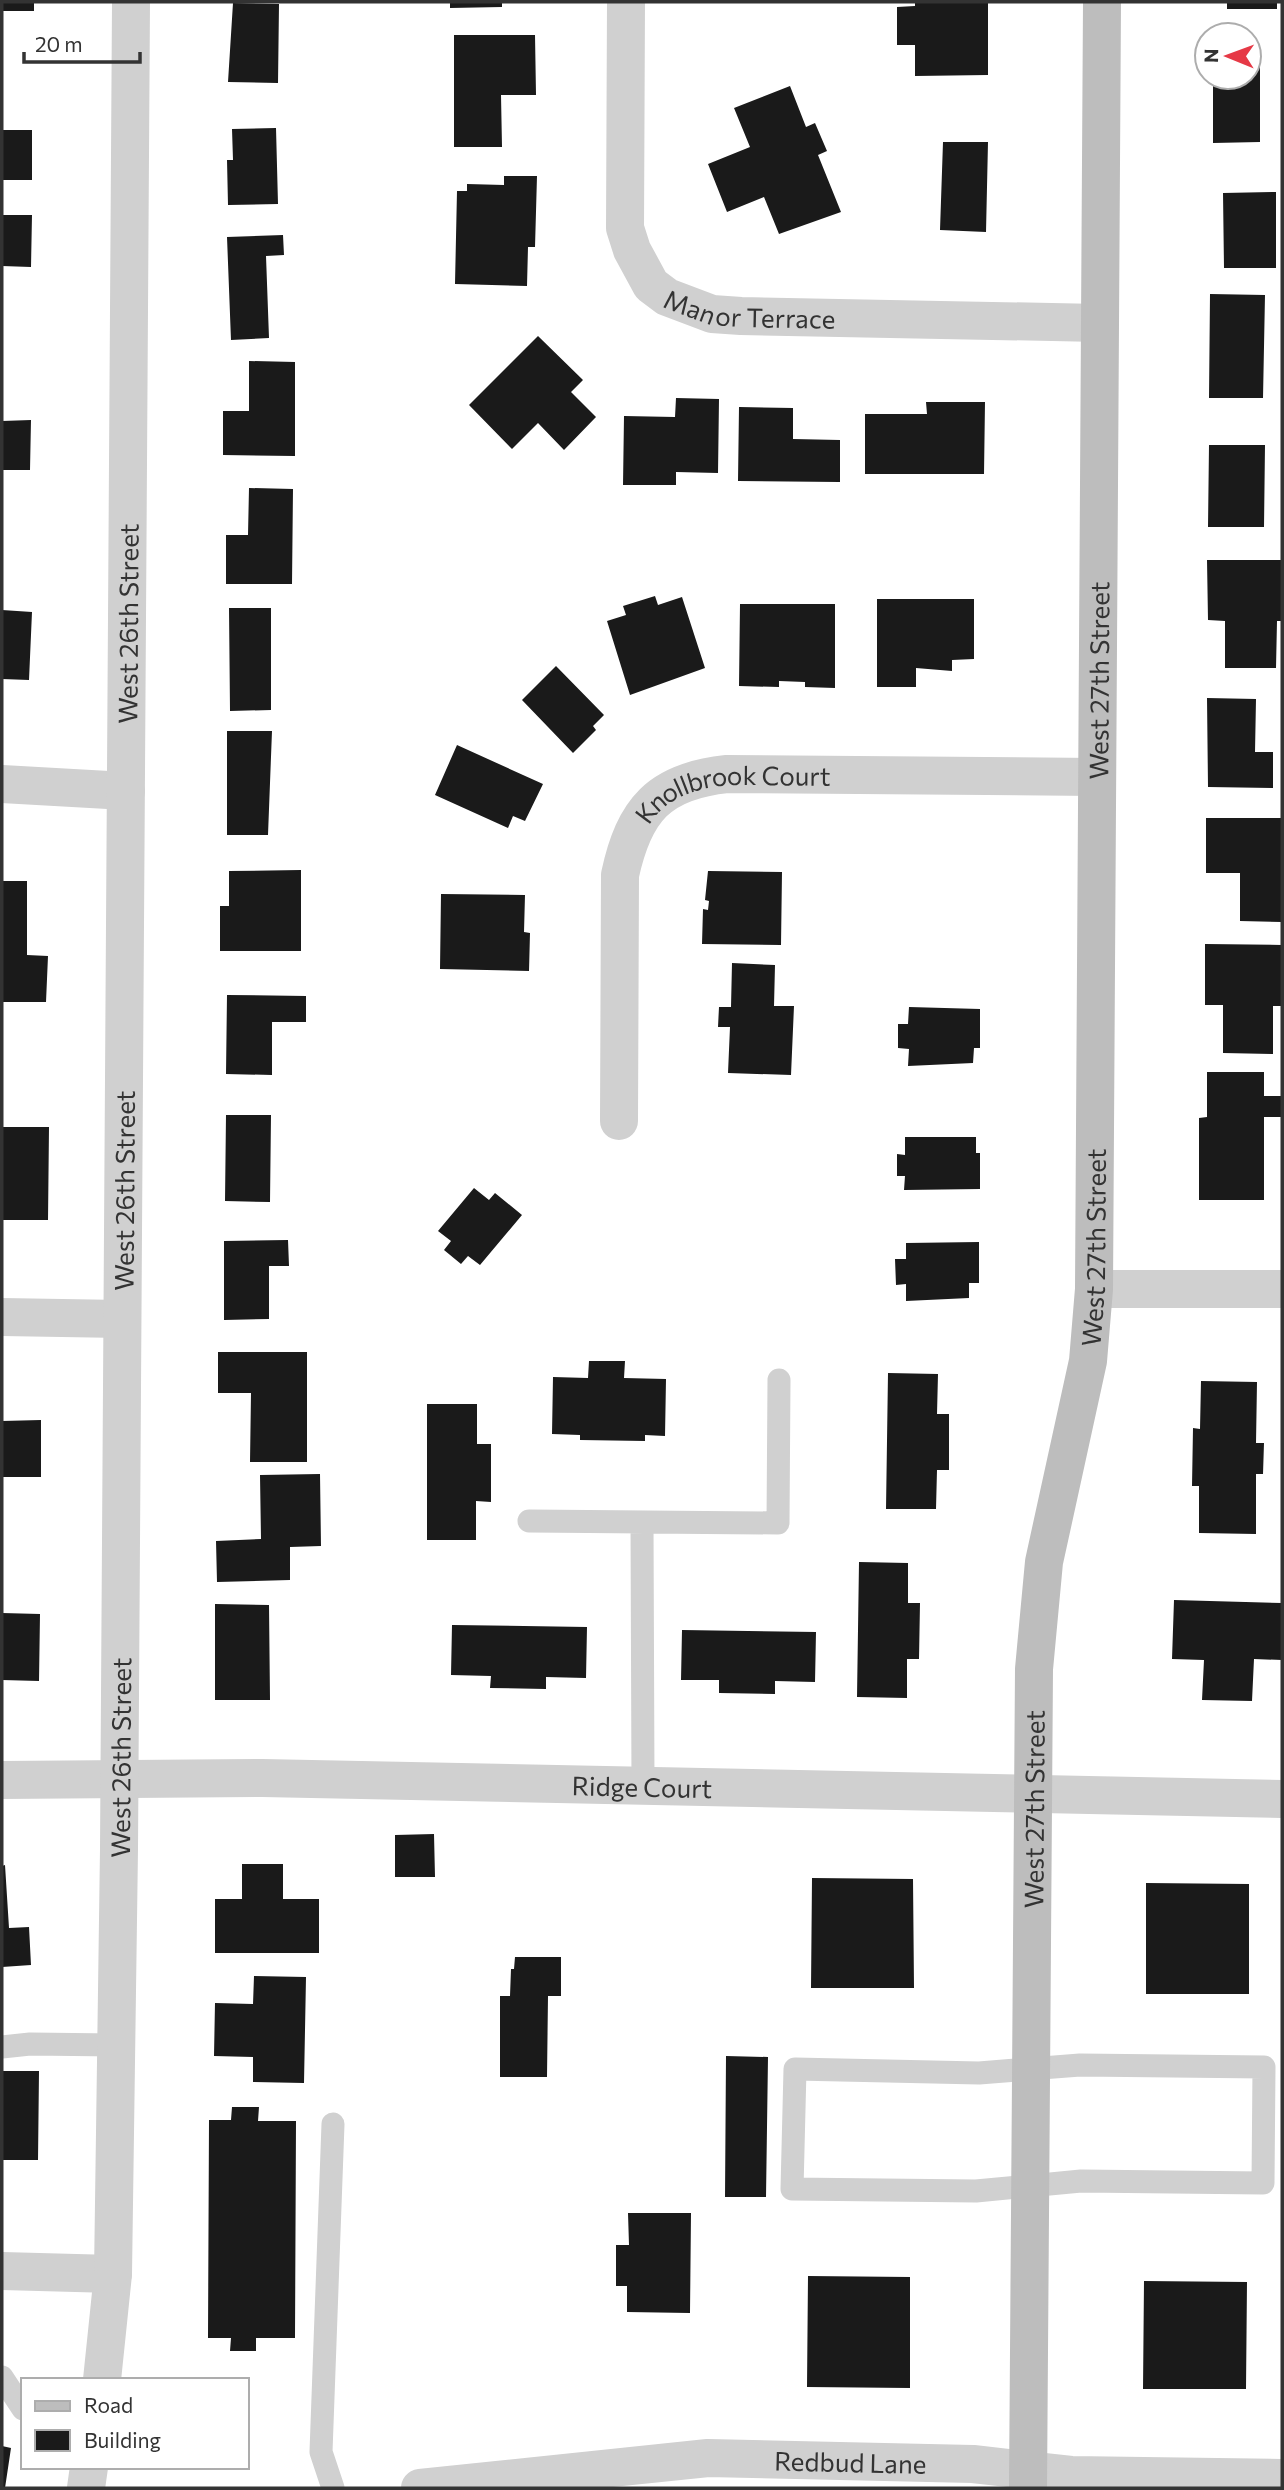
<svg xmlns="http://www.w3.org/2000/svg" width="1284" height="2490" viewBox="0 0 1284 2490" font-family="Commissioner,sans-serif">
<style>
.building{fill:#1a1a1a}
.lines{fill:none;stroke-linecap:round;stroke-linejoin:round}
.lane{stroke:#d0d0d0;stroke-width:23}
.street{stroke:#d0d0d0;stroke-width:38}
.secondary{stroke:#bdbdbd;stroke-width:38}
.labels{text-anchor:middle;dominant-baseline:central;stroke-width:7;stroke-linejoin:round;paint-order:stroke}
.street-label{font-size:26px;fill:#333;stroke:#fff}
</style>
<rect width="100%" height="100%" fill="#fff"/>
<!-- building -->
<path class="building" d="M2 2H34V11H2Z
M450 2H502V7L450 8Z
M915 2H988V75L915 76V45H897V7L915 6Z
M1227 2H1277V9H1227Z
M233 3 279 4 278 83 228 82Z
M454 35H535L536 95H501L502 147H454Z
M1249 55H1260V142L1213 143V77H1249Z
M790 86 806 127 815 123 827 151 818 155 841 212 779 234 764 197 727 212 708 164 750 147 734 108Z
M276 128 278 204 228 205 227 160H233L232 129Z
M2 130H32V180H2Z
M943 142H988L986 232 940 230Z
M504 176H537L535 247H528L527 286 455 284 457 191H467V184L504 185Z
M1276 192V268H1224L1223 193Z
M2 215H32L31 267 2 266Z
M283 235 284 255 266 256 269 338 231 340 227 237Z
M1210 294 1265 295 1263 398H1209Z
M538 336 583 380 571 392 596 417 564 450 538 423 512 449 469 405Z
M249 361 295 362V456L223 455V411H249Z
M676 398 719 399 718 473 676 472V485H623L624 416 675 417Z
M926 402H985L984 474H865V414H927Z
M739 407 793 408V439L840 440V482L738 481Z
M31 420 30 470H2V421Z
M1209 445H1265L1264 527H1208Z
M249 488 293 489 292 584H226V535H248Z
M1207 560H1282V621H1277L1276 668H1225V621L1208 620Z
M655 596 658 605 682 597 705 668 630 695 607 621 626 615 623 606Z
M877 599H974V659L952 660V671L916 668V687H877Z
M740 604H835V688L805 687V682L779 681V687L739 686Z
M229 608H271V710L230 711Z
M2 610 32 612 29 680 2 679Z
M556 666 604 715 593 726 596 730 573 753 522 700Z
M1207 698 1256 699 1255 752H1273V788L1208 787Z
M227 731H272L268 835H227Z
M457 745 543 784 525 821 513 816 508 828 435 795Z
M1206 818H1282V922L1240 921V873H1206Z
M301 870V951H220V906H229V871Z
M708 871 782 872 781 945 702 944 703 909 708 910 709 901 705 900Z
M2 881H27V955L48 956 46 1002H2Z
M441 894 525 895 524 932 530 933 529 971 440 969Z
M1205 944 1282 945V1006H1273V1054L1223 1053V1005H1205Z
M732 963 775 965 774 1006H794L791 1075 728 1073 730 1027H718L719 1007H731Z
M227 995 306 996V1022H272V1075L226 1074Z
M909 1007 980 1009V1048H974L973 1063 908 1066 909 1049 898 1048V1024H908Z
M1207 1072H1264V1096H1282V1117H1264V1200H1199V1118L1207 1117Z
M226 1115H271L270 1202 225 1201Z
M2 1127H49L48 1220H2Z
M905 1137H976V1153H980V1189L904 1190 905 1176H897V1154L905 1155Z
M474 1188 489 1200 495 1193 522 1215 480 1265 468 1256 461 1264 444 1250 451 1241 438 1231Z
M288 1240 289 1266H269V1319L224 1320V1241Z
M979 1242V1283H969V1298L906 1301V1284L896 1285 895 1259H906V1243Z
M218 1352H307V1462H250L251 1393H218Z
M589 1361H625L624 1378 666 1379 665 1436 645 1435V1441L580 1440V1435L552 1434 553 1377 588 1378Z
M888 1373 938 1374 937 1414H949V1470H937L936 1509H886Z
M1201 1381 1257 1382 1256 1443H1264L1263 1474H1256V1534L1199 1533V1486H1192L1193 1428 1200 1429Z
M427 1404H477V1444H491V1502L476 1501V1540H427Z
M41 1420V1477H2V1421Z
M320 1474 321 1546 290 1547V1580L217 1582 216 1541 261 1539 260 1475Z
M859 1562 908 1563V1603H920L919 1659H907V1698L857 1697Z
M1174 1600 1282 1603V1660L1254 1659 1252 1701 1202 1700 1204 1660 1172 1659Z
M215 1604 269 1605 270 1700H215Z
M2 1613 40 1614 39 1681 2 1680Z
M452 1625 587 1627 586 1678 546 1677V1689L490 1688 491 1676 451 1675Z
M682 1630 816 1632 815 1682 775 1681V1694L719 1693V1680H681Z
M434 1834 435 1877H395V1835Z
M242 1864H283V1899H319V1953H215V1899H242Z
M5 1865 9 1928 29 1927 31 1965 2 1967V1866Z
M812 1878 913 1879 914 1988H811Z
M1146 1883 1249 1884V1994H1146Z
M515 1957H561V1996H548L547 2077H500V1996H510L511 1969H514Z
M254 1976 306 1977 304 2083 253 2082V2057L214 2056 215 2003 253 2004Z
M726 2056 768 2057 766 2197H725Z
M2 2071H39L38 2160H2Z
M232 2107H259L258 2121H296L295 2338H256V2351H230L231 2338H208L209 2120H231Z
M628 2213H691L690 2313 627 2312V2286H616V2245H629Z
M808 2276 910 2277V2388L807 2387Z
M1144 2281 1247 2282 1246 2389H1143Z
M2 2446 11 2448 5 2488H2Z"/>
<g class="lines">
<!-- lane -->
<path class="lane" d="M529 1521 778 1523 779 1380
M642 1522 643 1787
M2 2047 30 2044 116 2045
M1080 2065 1264 2067 1263 2183 1081 2181 976 2191 792 2189 795 2069 979 2073Z
M2 2377 23 2409
M333 2488 321 2452 333 2124"/>
<!-- street -->
<g class="street">
<path id="s1" d="M626 2 625 228 632 250 651 285 667 297 712 314 741 316 1100 323"/>
<path d="M2 784 126 791"/>
<path id="s2" d="M619 1121 620 875C634 810 659 781 727 774L1097 777"/>
<path d="M1094 1289H1282"/>
<path d="M2 1317 122 1319"/>
<path id="s3" d="M2 1780 262 1778 1282 1799"/>
<path d="M2 2271 113 2274"/>
<path id="s4" d="M102 2380 113 2274 119 1849 131 2"/>
<path d="M86 2488 89 2467"/>
<path id="s5" d="M420 2488 708 2458 973 2464 1071 2475 1282 2478"/>
</g>
<!-- secondary -->
<path class="secondary" id="s6" d="M1028 2488 1034 1669 1044 1562 1088 1361 1094 1289 1102 2"/>
</g>
<g class="labels">
<!-- street labels -->
<g class="street-label">
<text stroke="none"><textPath href="#s1" startOffset="394">Manor Terrace</textPath></text>
<text stroke="none"><textPath href="#s4" startOffset="1757">West 26th Street</textPath></text>
<text stroke="none"><textPath href="#s6" startOffset="1813">West 27th Street</textPath></text>
<text stroke="none"><textPath href="#s2" startOffset="408">Knollbrook Court</textPath></text>
<text stroke="none"><textPath href="#s4" startOffset="1190">West 26th Street</textPath></text>
<text stroke="none"><textPath href="#s6" startOffset="1246">West 27th Street</textPath></text>
<text stroke="none"><textPath href="#s4" startOffset="623">West 26th Street</textPath></text>
<text stroke="none"><textPath href="#s3" startOffset="640">Ridge Court</textPath></text>
<text stroke="none"><textPath href="#s6" startOffset="679">West 27th Street</textPath></text>
<text stroke="none"><textPath href="#s5" startOffset="432">Redbud Lane</textPath></text>
</g>
</g>
<!-- border -->
<rect width="1284" height="2490" fill="none" stroke="#333333" stroke-width="7"/>
<!-- legend -->
<rect x="21" y="2378" width="228" height="91" fill="#ffffff" stroke="#adadad" stroke-width="2"/>
<rect x="35" y="2401" width="35" height="10" fill="#bdbdbd" stroke="#adadad" stroke-width="2"/>
<text x="84" y="2413" font-size="21" fill="#333333">Road</text>
<rect x="35" y="2430" width="35" height="21" fill="#1a1a1a" stroke="#adadad" stroke-width="2"/>
<text x="84" y="2448" font-size="21" fill="#333333">Building</text>
<!-- north arrow -->
<g transform="translate(1228 56) rotate(271)"><circle r="33" fill="#ffffff" stroke="#adadad" stroke-width="2"/>
<path d="M0-5L12 26L0 18L-12 26Z" fill="#e63946"/>
<text y="-10" font-size="19" font-weight="bold" text-anchor="middle" fill="#333333">N</text>
</g>
<!-- scale -->
<path d="M24 52v10h116v-10" fill="none" stroke="#333333" stroke-width="3.5"/>
<text x="35" y="52" font-size="21" fill="#333333" stroke="#ffffff" stroke-width="5" paint-order="stroke">20 m</text>
</svg>
